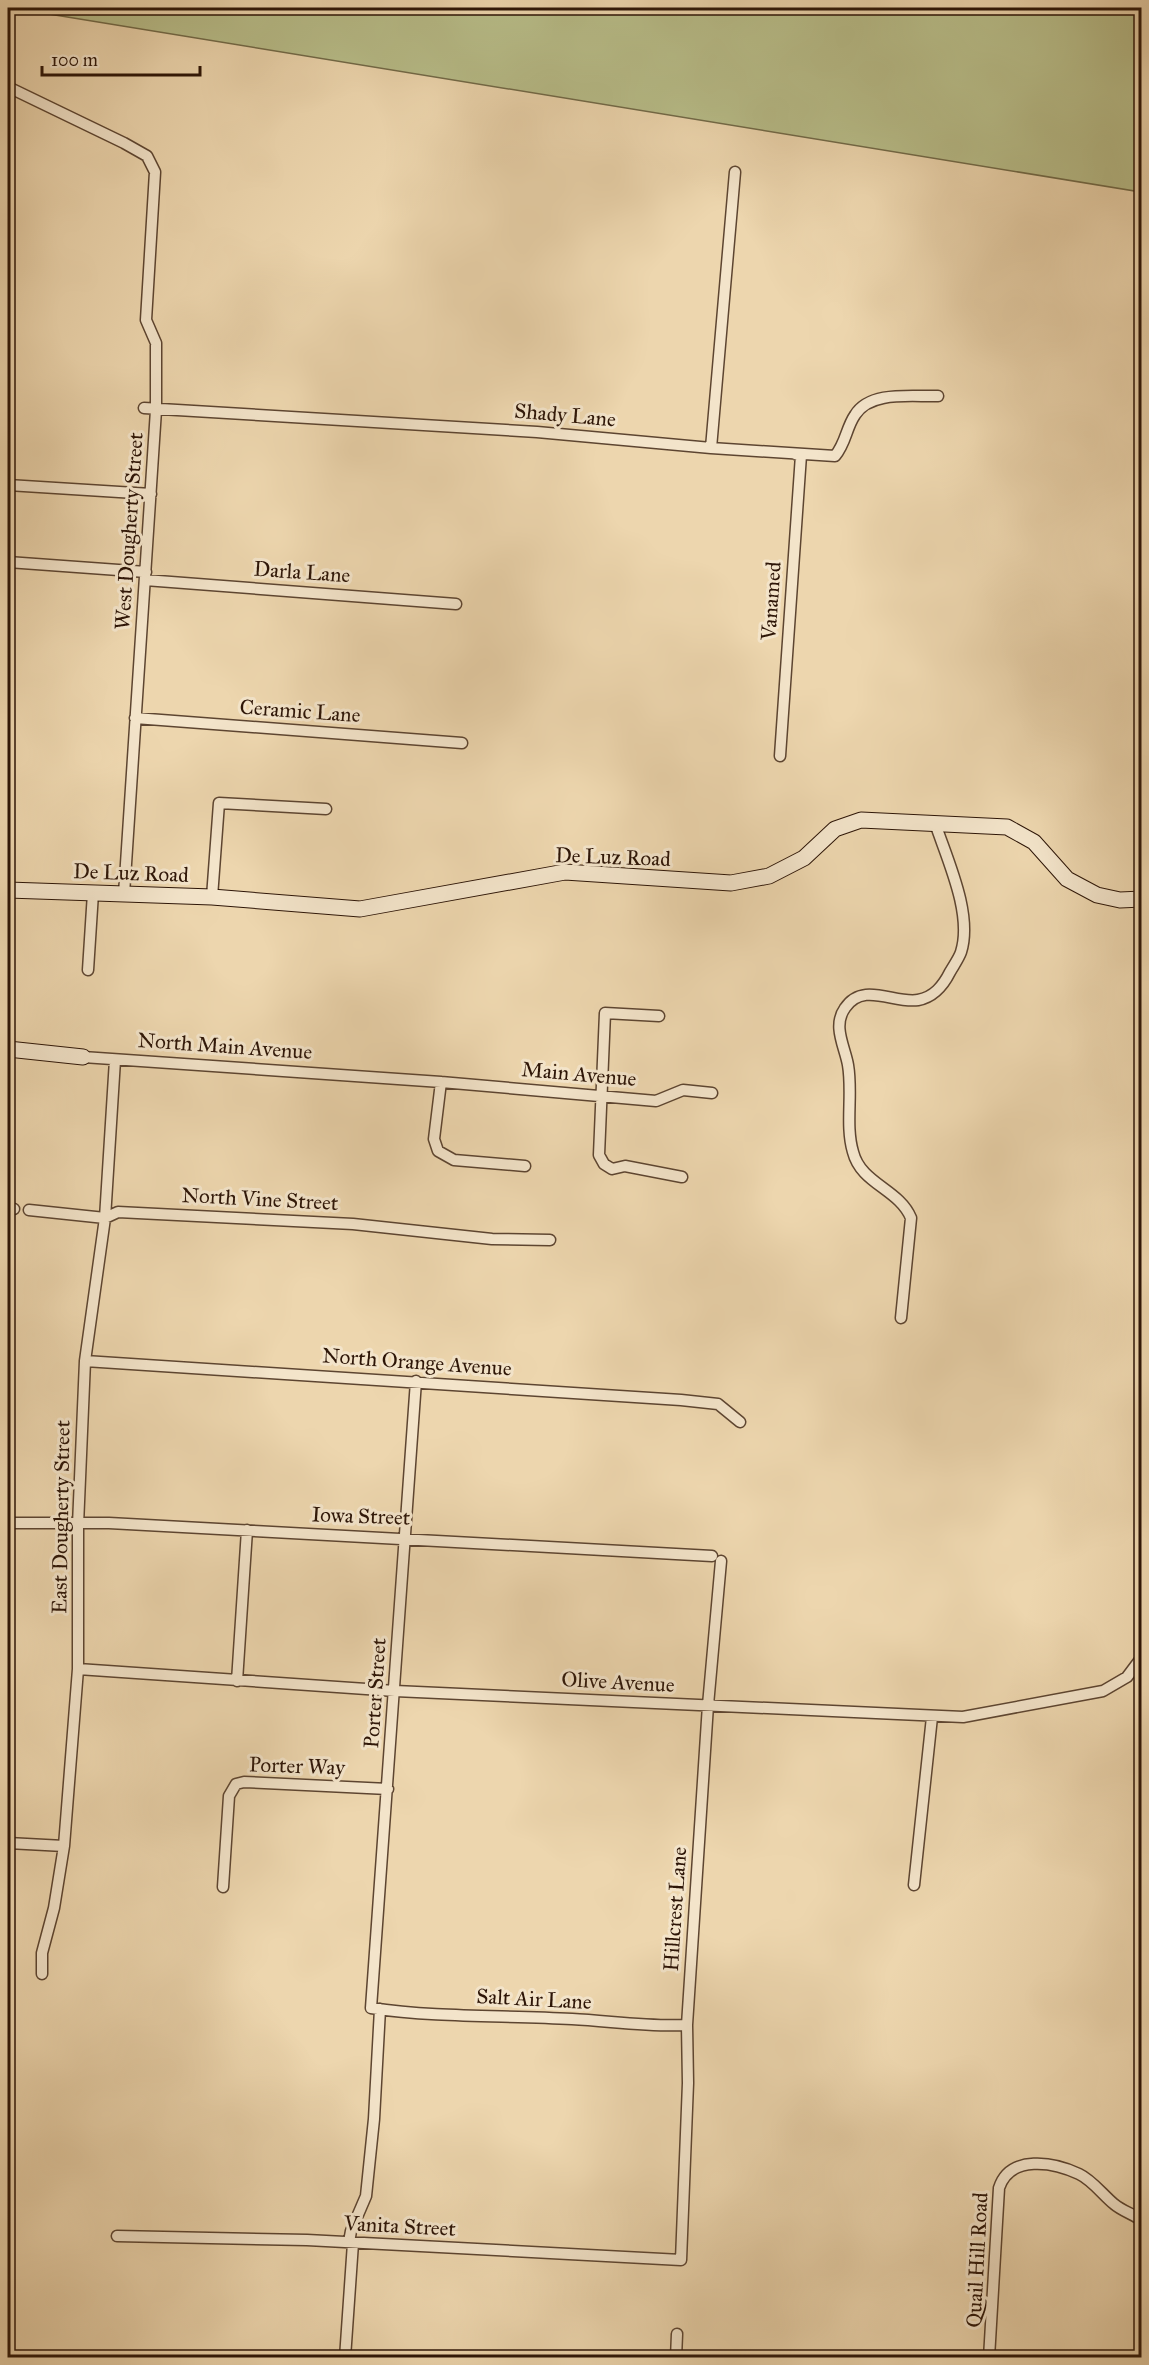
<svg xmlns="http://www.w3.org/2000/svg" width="1149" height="2365" viewBox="0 0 1149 2365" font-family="'IM FELL Great Primer',serif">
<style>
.green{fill:#b8be8a;stroke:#726a48;stroke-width:1.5}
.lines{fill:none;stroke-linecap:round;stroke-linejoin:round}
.street-casing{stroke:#5d4531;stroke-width:13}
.secondary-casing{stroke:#2d1507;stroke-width:17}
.street{stroke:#f3e4ca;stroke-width:10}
.secondary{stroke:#f3e4ca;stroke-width:15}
.labels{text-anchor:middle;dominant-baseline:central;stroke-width:6;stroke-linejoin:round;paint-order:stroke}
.street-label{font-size:21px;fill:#2d1507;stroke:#f3e4ca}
</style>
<rect width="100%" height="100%" fill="#edd6ae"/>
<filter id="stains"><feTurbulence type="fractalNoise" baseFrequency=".00333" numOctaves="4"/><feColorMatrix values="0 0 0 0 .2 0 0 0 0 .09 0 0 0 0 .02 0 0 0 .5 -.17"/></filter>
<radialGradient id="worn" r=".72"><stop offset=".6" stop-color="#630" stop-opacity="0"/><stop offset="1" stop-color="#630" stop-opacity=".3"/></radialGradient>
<!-- green -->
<path class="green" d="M12 8H1141V192Z"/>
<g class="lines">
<defs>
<path id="street" d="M8 87 124 143 147 156 155 172 146 320 156 343V410L124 894
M144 408 537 432 711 448 835 456C846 443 846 428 855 415 870 390 913 397 938 396
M711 448 735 172
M8 485 151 494
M8 562 146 572
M145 580 456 604
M135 718 462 743
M780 756 801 455 795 454
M212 897 219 803 326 809
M88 970 93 893
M659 1016 605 1013 599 1155 604 1164 612 1169 625 1166 682 1177
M83 1057 441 1082 656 1101 683 1090 712 1093
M441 1082 434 1139 438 1151 454 1160 525 1166
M8 1209H14
M29 1210 105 1218 118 1212 353 1224 492 1239 550 1240
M901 1318 911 1218C899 1189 861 1184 853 1152 845 1125 853 1094 848 1065 845 1047 832 1026 845 1008 863 981 894 1004 918 1000 934 997 943 986 950 972 954 965 959 958 961 952 973 914 947 859 935 823
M85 1361 681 1400 718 1404 740 1422
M416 1381 371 2008C438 2018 505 2015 572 2019 611 2021 648 2027 687 2025
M8 1523H109L712 1556
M78 1669 395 1691 963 1717 1103 1691 1127 1677 1142 1657
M237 1681 247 1530
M8 1843 64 1846
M914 1885 932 1717
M223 1887 229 1796 236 1784 244 1782 388 1789
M42 1974V1953L54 1908 64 1846 78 1669V1525L85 1361 105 1218 115 1060
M117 2236 307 2240 681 2260 688 2083 687 2025 708 1705 721 1561
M349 2242 351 2231 366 2196 374 2119 380 2009
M345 2358 353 2243
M676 2358 677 2334
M989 2358 999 2188C1010 2154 1054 2162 1079 2174 1092 2180 1103 2195 1114 2204 1121 2210 1130 2213 1138 2218"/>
<path id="secondary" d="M8 890 212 897 360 909 565 872 731 883 769 876 804 858 835 829 861 820 1007 827 1034 842 1067 879 1097 895 1120 900 1142 899
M8 1049 83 1057"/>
</defs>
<!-- street casing -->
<use href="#street" class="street-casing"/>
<!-- secondary casing -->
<use href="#secondary" class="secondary-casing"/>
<!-- street -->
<use href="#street" class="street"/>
<!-- secondary -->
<use href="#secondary" class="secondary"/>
</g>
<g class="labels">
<!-- street labels -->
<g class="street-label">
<text transform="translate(565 415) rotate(5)">Shady Lane</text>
<text transform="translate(129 531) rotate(-86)">West Dougherty Street</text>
<text transform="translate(302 572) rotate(4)">Darla Lane</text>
<text transform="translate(771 601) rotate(-86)">Vanamed</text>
<text transform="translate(300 711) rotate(4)">Ceramic Lane</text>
<text transform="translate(613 857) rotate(2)">De Luz Road</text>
<text transform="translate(131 873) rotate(2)">De Luz Road</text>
<text transform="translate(225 1046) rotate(4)">North Main Avenue</text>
<text transform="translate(579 1074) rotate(5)">Main Avenue</text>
<text transform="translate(260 1199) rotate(3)">North Vine Street</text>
<text transform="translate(417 1362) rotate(4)">North Orange Avenue</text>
<text transform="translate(361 1516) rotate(2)">Iowa Street</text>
<text transform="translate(61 1517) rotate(-89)">East Dougherty Street</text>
<text transform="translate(618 1682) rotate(3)">Olive Avenue</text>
<text transform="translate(375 1693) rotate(-86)">Porter Street</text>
<text transform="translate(297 1766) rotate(2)">Porter Way</text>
<text transform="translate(675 1909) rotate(-86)">Hillcrest Lane</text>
<text transform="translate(534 1999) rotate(3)">Salt Air Lane</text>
<text transform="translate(400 2226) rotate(3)">Vanita Street</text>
<text transform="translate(977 2260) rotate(-87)">Quail Hill Road</text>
</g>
</g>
<!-- margin -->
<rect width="1149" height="2365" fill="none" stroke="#edd6ae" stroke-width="30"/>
<rect x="9" y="9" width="1131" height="2347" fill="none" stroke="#2d1507" stroke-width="3"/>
<rect x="15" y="15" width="1119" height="2335" fill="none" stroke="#2d1507" stroke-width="1.5"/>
<!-- scale -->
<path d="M42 66v9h158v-9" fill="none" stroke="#2d1507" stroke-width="3"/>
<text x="51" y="66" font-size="18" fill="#2d1507" stroke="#f3e4ca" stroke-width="4.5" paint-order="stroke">100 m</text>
<rect width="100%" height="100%" filter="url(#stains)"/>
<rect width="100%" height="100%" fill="url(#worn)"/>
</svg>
